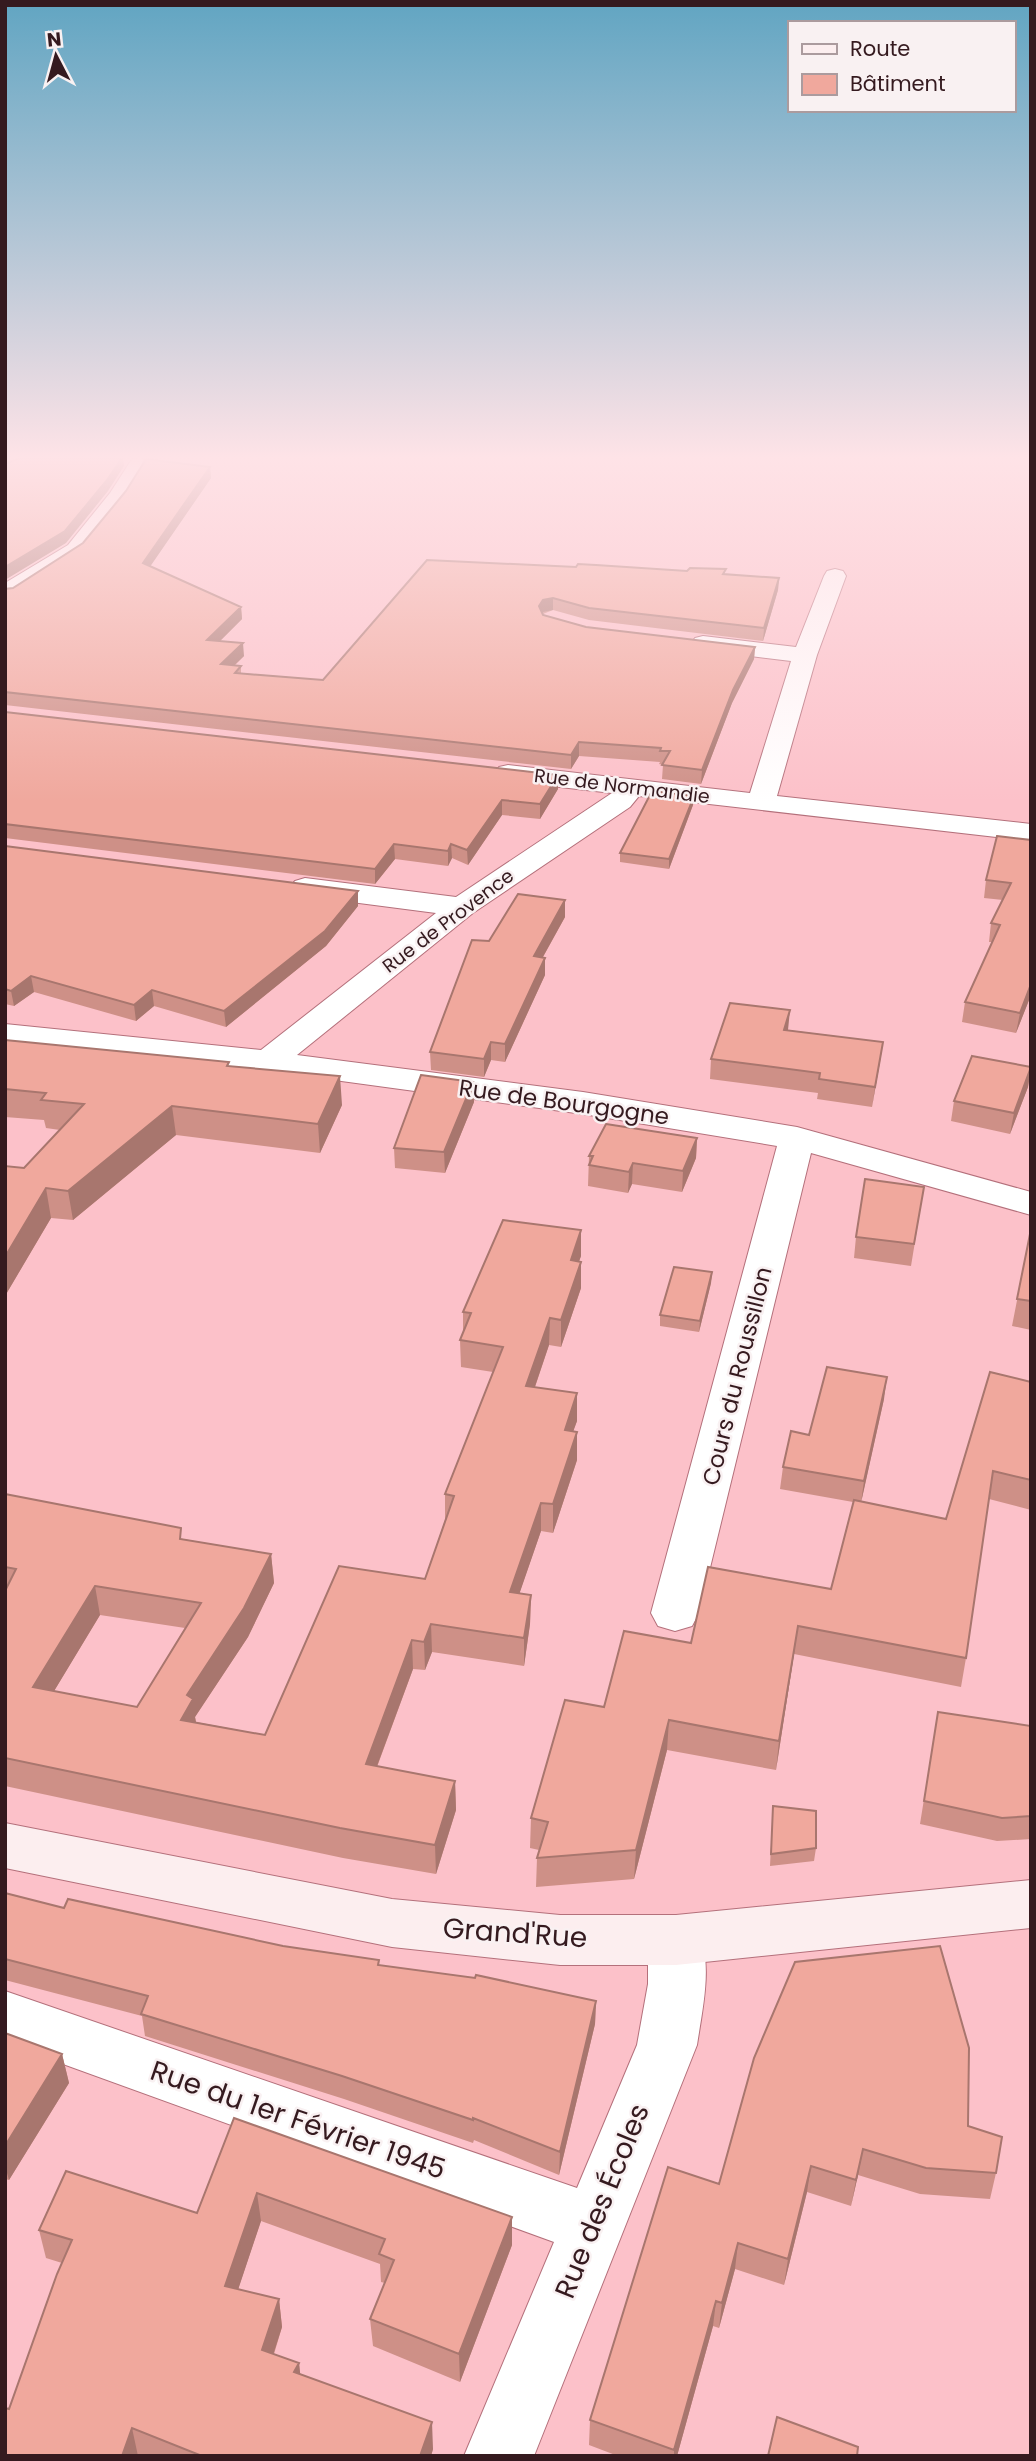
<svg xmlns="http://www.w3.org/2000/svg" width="1036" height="2461" viewBox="0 0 1036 2461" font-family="Poppins,sans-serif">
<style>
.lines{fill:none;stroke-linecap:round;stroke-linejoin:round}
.minor-casing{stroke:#b4707b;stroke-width:2}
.secondary-casing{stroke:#b4707b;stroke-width:2}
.minor{fill:#fff;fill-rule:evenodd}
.secondary{fill:#fceeef;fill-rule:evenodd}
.wall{fill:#ce9087;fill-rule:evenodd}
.shaded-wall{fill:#a8766e}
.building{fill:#f0a89d;stroke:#a8766e;stroke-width:2;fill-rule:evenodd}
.labels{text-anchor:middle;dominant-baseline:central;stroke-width:5;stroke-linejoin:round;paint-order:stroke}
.far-street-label{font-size:19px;fill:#351a1f;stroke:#f9f1f2}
.street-label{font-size:23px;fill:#351a1f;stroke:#f9f1f2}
.near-street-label{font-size:28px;fill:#351a1f;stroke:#f9f1f2}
</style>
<rect width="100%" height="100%" fill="#fcc1c9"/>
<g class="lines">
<defs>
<path id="minor" d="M141 458 148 463 125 500 82 553 13 598 5 600V583L68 545 110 493 132 459Z
M835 569 843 571 846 576 817 655 777 796 1031 824V841L639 796 630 807 473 913 297 1055 583 1092 797 1127 1031 1192V1215L811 1153 699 1613 692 1626 675 1631 658 1626 651 1613 777 1146 583 1114 268 1071 5 1044V1024L261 1050 436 913 305 896 295 893 290 887 295 881 305 878 456 897 612 793 508 781 499 779 495 773 499 767 508 765 750 793 791 661 703 650 695 648 691 643 695 638 703 636 796 647 824 576 827 571Z
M676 1915 696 1923C714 1961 703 2005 697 2045L534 2456H464L554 2242 5 2043V1991L577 2188 637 2045 648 1984V1940L656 1923Z"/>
<path id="secondary" d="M5 1823 392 1899 560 1915H676L1031 1880V1928L676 1965H560L392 1947 5 1868Z"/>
</defs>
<!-- minor casing -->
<use href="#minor" class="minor-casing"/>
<!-- secondary casing -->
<use href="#secondary" class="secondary-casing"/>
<!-- minor -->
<use href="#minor" class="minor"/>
<!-- secondary -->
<use href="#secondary" class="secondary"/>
</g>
<!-- wall -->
<path class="wall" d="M210 467 211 478 150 566 241 607 242 619 220 641 244 656 235 665 241 666V673L323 680 427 560 725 574 779 578 778 590 763 641 589 620 553 610 543 614V615L586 627 755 647 754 659 732 703 701 784 662 779 663 765 659 764 660 762 579 756 571 769 5 705V589L13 588Z
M5 712 558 789 540 819 502 815 468 865 452 858 448 866 395 859 375 884 5 838Z
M694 796 693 805 669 869 620 862V853Z
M1031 840V995L1016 1033 962 1022 965 1002 992 942H989L991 923 1003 900 984 898 986 880Z
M5 846 358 891V906L326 946 226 1027 154 1006 136 1021 34 992 14 1006 5 1004Z
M565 900V917L543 957 545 975 505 1062 491 1060 484 1077 431 1070 430 1052 489 941Z
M788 1030 883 1042 872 1107 817 1099 818 1093 710 1079 711 1059Z
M5 1040 230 1066 342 1105 320 1153 176 1135 73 1220 51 1218 5 1296V1166L24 1168 60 1130 46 1128 44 1120 5 1117Z
M1031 1067 1028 1087 1010 1134 951 1121 954 1101Z
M473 1082 474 1102 445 1173 395 1168 394 1148Z
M697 1138 696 1158 682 1192 632 1184 628 1193 588 1186 589 1156Z
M924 1187 911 1266 854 1258 856 1237Z
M1031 1229V1330L1012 1326Z
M581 1230V1256L579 1261 581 1288 561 1347 549 1345 535 1387 577 1421 573 1431 577 1432V1460L553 1533 541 1531 519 1594 531 1595 530 1624 524 1666 432 1652 425 1670 413 1669 377 1767 455 1781 456 1810 436 1874 343 1858 5 1786V1494L183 1539 271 1554 274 1583 248 1637 195 1717 196 1722 265 1735 425 1579 445 1520V1494L493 1372 461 1367 460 1340 463 1332V1312ZM100 1615 185 1628 137 1707 54 1691Z
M712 1272 711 1283 699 1332 660 1326V1315Z
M1031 1382V1510L989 1499 966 1658 961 1687 794 1654 776 1770 667 1750 634 1879 536 1887 537 1858 539 1850 530 1848 531 1818 604 1707 691 1643 831 1589 853 1502 780 1489 783 1467 809 1435 884 1399 861 1502 946 1519Z
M938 1712 1031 1726V1839L997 1841 920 1824Z
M773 1806 816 1848 814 1861 770 1866Z
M5 1893 64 1908 283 1946 379 1965 596 2001 595 2024 559 2175 474 2140 473 2143 344 2099 145 2036 142 2016 5 1980Z
M5 2033 62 2054 69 2083 9 2180 5 2179Z
M754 2058 968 2126 996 2173 990 2199 920 2194 858 2175 851 2206 807 2192 784 2285 735 2269 719 2328 713 2326 677 2456H618L589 2445 590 2420 719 2184Z
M234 2118 512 2245 460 2382 373 2346 370 2319 385 2283 381 2282 380 2264 261 2221 238 2289 279 2299 282 2327 274 2354 299 2363 300 2374 433 2449 431 2456H140L9 2409 62 2263 46 2258 39 2230 197 2213Z"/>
<!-- shaded-wall -->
<path class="shaded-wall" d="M122 458H123L124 466 108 491 66 543 5 580V567Z
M210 467 211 478 145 574 143 563Z
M779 578 778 590 763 641 764 628Z
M553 598V610L543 612 539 619V606L543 600Z
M241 607 242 619 208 653 207 640Z
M243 643 244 656 222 677 221 664Z
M755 647 754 659 732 703 701 784 702 770 733 690Z
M579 742V756L571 769V755Z
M558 775V789L540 819V804Z
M694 796 693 805 669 869V859Z
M502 800V815L468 865 467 850Z
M394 844 395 859 375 884V869Z
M451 844 452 858 448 866V851Z
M358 891V906L326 946 226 1027 224 1011Z
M565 900V917L534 973V956Z
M545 958V975L505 1062V1044Z
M31 976 34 992 14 1006 11 991Z
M1031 984V995L1016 1033 1020 1013Z
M152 990 154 1006 136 1021 134 1005Z
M790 1010 788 1030 782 1050 784 1030Z
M491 1042V1060L484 1077V1059Z
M883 1042 880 1062 872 1107 875 1087Z
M1031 1069 1028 1087 1010 1134 1014 1113Z
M340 1076 342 1105 320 1153 318 1124Z
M473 1082 474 1102 445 1173 444 1152Z
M172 1106 176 1135 73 1220 68 1191Z
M697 1138 696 1158 682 1192 683 1171Z
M633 1163 632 1184 628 1193 629 1172Z
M46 1188 51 1218 5 1296V1257Z
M581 1230V1256L570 1287 571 1260Z
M581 1262V1288L561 1347V1320Z
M712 1272 711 1283 699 1332 700 1321Z
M550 1318 549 1345 526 1413V1386Z
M887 1377 884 1399 861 1503 864 1481Z
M577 1393V1421L564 1457 565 1430Z
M577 1432V1460L553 1533V1504Z
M541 1503V1531L510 1621V1592Z
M271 1554 274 1583 248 1637 195 1717 197 1728 181 1720 187 1695Z
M95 1586 100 1615 39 1716 33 1687Z
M531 1595 530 1624 524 1666V1638Z
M431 1624 432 1652 425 1670 424 1642Z
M798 1626 794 1654 776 1770 779 1741Z
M412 1640 413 1669 367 1793 366 1764Z
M669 1720 667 1750 634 1879 636 1850Z
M455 1781 456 1810 436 1874 435 1845Z
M596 2001 595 2024 559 2175 560 2152Z
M62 2054 69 2083 9 2180 5 2166V2146Z
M863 2149 858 2175 851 2206 856 2180Z
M811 2166 807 2192 784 2285 788 2259Z
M257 2193 261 2221 230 2314 225 2286Z
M512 2217V2245L460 2382 459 2354Z
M738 2243 735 2269 719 2328 722 2303Z
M279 2299 282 2327 266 2377 262 2350Z
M716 2301 713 2326 677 2456H674V2450Z
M299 2363 302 2390 294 2372Z
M432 2422 433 2449 431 2456H420Z
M132 2428 138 2456H122Z"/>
<!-- building -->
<path class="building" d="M20 458H122L107 480 65 531 5 567V464Z
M146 459 210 467 143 563 241 607 207 640 243 643 221 664 241 666 235 673 323 680 427 560 576 567 578 564 596 565 687 571 690 568 726 569 723 574 779 578 764 628 589 608 553 598 543 600 539 606 543 615 586 627 755 647 733 690 702 770 662 765 670 751H660L661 748 579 742 571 755 5 692V589L13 588 83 543 126 491Z
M5 712 558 775 540 804 502 800 467 850 451 844 448 851 394 844 375 869 5 824Z
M652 791 694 796 669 859 620 853Z
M997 836 1031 840V984L1020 1013 965 1002 1000 925 991 923 1011 883 986 880Z
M5 846 358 891 325 931 224 1011 152 990 134 1005 31 976 11 991 5 989Z
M518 894 565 900 534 956 545 958 505 1044 491 1042 484 1059 430 1052 472 940 489 941Z
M730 1003 790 1010 784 1030 883 1042 875 1087 819 1079 820 1073 711 1059Z
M5 1040 229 1062 227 1066 340 1076 318 1124 172 1106 68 1191 46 1188 5 1257V1166L24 1168 84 1104 41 1100 46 1093 5 1089Z
M972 1056 1031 1067 1014 1113 954 1101Z
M421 1075 473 1082 444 1152 394 1148Z
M606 1124 697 1138 683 1171 633 1163 629 1172 589 1165 593 1156H589Z
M865 1179 924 1187 914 1244 856 1237Z
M503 1220 581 1230 571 1260 581 1262 561 1320 550 1318 526 1386 577 1393 565 1430 577 1432 553 1504 541 1503 510 1592 531 1595 524 1638 431 1624 424 1642 412 1640 366 1764 455 1781 435 1845 340 1828 5 1758V1591L16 1569 5 1567V1494L181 1528 180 1539 271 1554 244 1608 187 1695 193 1699 181 1720 265 1735 339 1566 425 1579 454 1496 445 1494 503 1347 460 1340 471 1313 463 1312ZM95 1586 201 1603 137 1707 33 1687Z
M1031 1229V1301L1017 1299Z
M674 1267 712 1272 700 1321 660 1315Z
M827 1367 887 1377 864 1481 783 1467 791 1431 809 1435Z
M990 1372 1031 1382V1480L993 1471 966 1658 798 1626 779 1741 669 1720 636 1850 537 1858 548 1822 531 1818 565 1700 604 1707 624 1631 691 1643 708 1567 831 1589 854 1500 946 1519Z
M938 1712 1031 1726V1816L1002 1818 924 1801Z
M773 1806 816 1811V1848L771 1854Z
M5 1893 64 1908 68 1899 283 1946 379 1960 378 1965 475 1978 476 1975 596 2001 560 2152 473 2118V2120L342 2076 141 2014 148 1996 5 1959Z
M940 1946 969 2048 968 2126 1002 2137 996 2173 926 2168 863 2149 856 2180 811 2166 788 2259 738 2243 722 2303 716 2301 674 2450 590 2420 668 2167 719 2184 754 2058 795 1962Z
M5 2033 62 2054 5 2146Z
M234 2118 512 2217 459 2354 370 2319 394 2260 379 2254 385 2239 257 2193 225 2286 279 2299 262 2350 299 2363 294 2372 432 2422 420 2456H202L132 2428 122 2456H5V2408L9 2409 57 2274 72 2240 39 2230 66 2171 197 2213Z
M777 2417 858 2447 857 2456H768Z"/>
<!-- sky -->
<linearGradient id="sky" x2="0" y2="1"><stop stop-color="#61a5c2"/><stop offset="0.57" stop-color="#fee3e7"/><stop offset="1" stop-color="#fee3e7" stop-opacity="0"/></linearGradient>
<rect width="1036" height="802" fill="url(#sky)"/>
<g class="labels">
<!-- far-street labels -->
<g class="far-street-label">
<text transform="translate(622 786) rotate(7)">Rue de Normandie</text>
<text transform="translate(448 921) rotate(-37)">Rue de Provence</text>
</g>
<!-- street labels -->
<g class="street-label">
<text transform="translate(564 1102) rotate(8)">Rue de Bourgogne</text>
<text transform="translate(737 1376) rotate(-76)">Cours du Roussillon</text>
</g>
<!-- near-street labels -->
<g class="near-street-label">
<text transform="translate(515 1933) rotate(4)">Grand'Rue</text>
<text transform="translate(298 2120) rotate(19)">Rue du 1er Février 1945</text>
<text transform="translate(602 2201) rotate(-68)">Rue des Écoles</text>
</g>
</g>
<!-- border -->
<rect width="1036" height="2461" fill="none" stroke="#351a1f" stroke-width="14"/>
<!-- legend -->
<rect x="788" y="21" width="228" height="91" fill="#f9f1f2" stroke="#ab9b9e" stroke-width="2"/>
<rect x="802" y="44" width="35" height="10" fill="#fceeef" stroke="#ab9b9e" stroke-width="2"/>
<text x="850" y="56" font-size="21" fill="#351a1f">Route</text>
<rect x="802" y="74" width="35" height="21" fill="#f0a89d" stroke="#ab9b9e" stroke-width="2"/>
<text x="850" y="91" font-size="21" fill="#351a1f">Bâtiment</text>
<!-- north arrow -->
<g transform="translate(56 56) rotate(354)" stroke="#f9f1f2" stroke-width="5" paint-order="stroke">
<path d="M0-5L12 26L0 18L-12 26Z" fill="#351a1f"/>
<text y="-10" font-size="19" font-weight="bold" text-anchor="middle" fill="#351a1f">N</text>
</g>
</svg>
